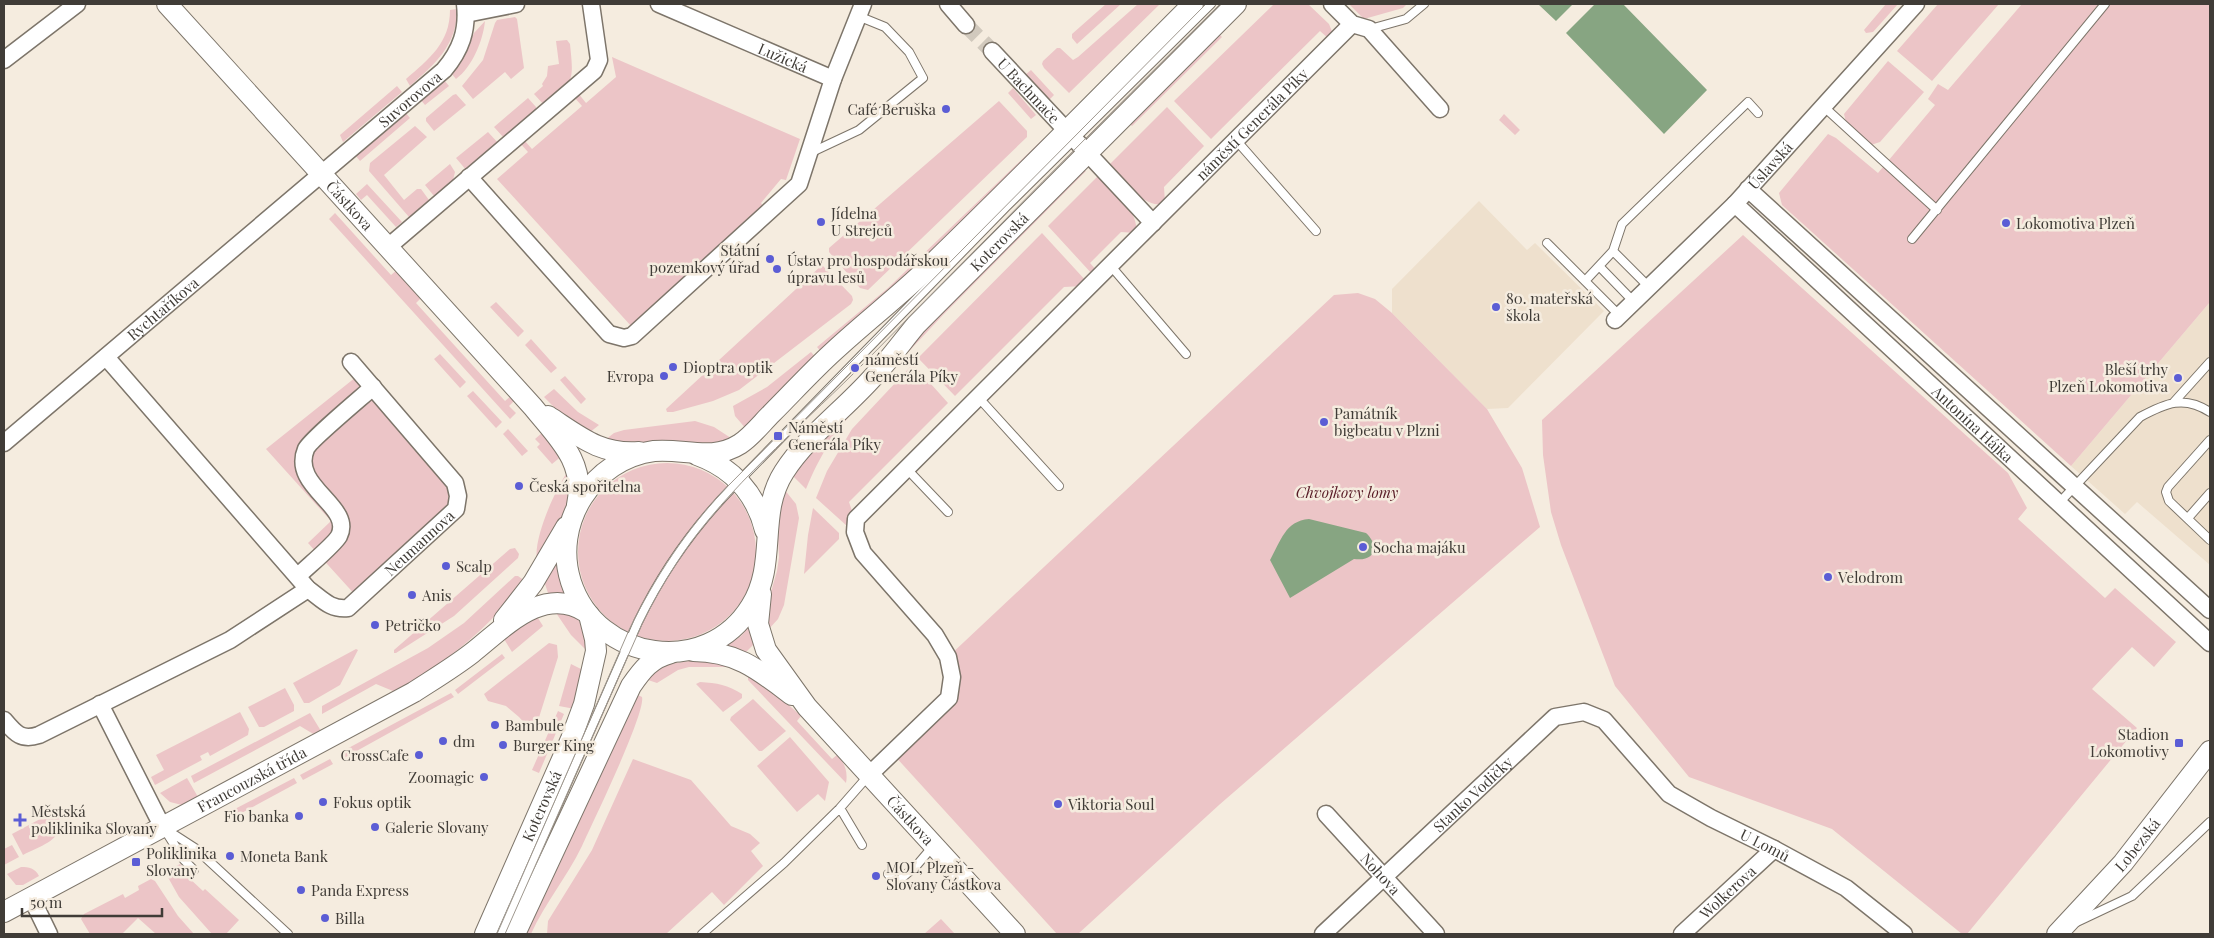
<svg xmlns="http://www.w3.org/2000/svg" width="2214" height="938" viewBox="0 0 2214 938" font-family="'Playfair Display',serif">
<style>
.built{fill:#eee0cd}
.green{fill:#ecc5c7}
.water{fill:#87a582}
.lines{fill:none;stroke-linecap:round;stroke-linejoin:round}
.minor-tunnel{stroke:#d1c9bd;stroke-width:16;stroke-dasharray:16 8;stroke-linecap:butt}
.service-casing{stroke:#7d756a;stroke-width:10}
.minor-casing{stroke:#7d756a;stroke-width:19}
.tertiary-casing{stroke:#7d756a;stroke-width:22}
.service{stroke:#fff;stroke-width:8}
.minor{stroke:#fff;stroke-width:16}
.tertiary{stroke:#fff;stroke-width:20}
.tram{stroke:#9f988f;stroke-width:1}
.poi-dot{fill:#5b5dd5;stroke:#f5ecdf;stroke-width:2}
.labels{text-anchor:middle;dominant-baseline:central;stroke-width:5;stroke-linejoin:round;paint-order:stroke}
.street-label{font-size:15px;fill:#403c37;stroke:#f5ecdf}
.poi-label{font-size:15px;fill:#403c37;stroke:#f5ecdf;text-anchor:start}
.park-label{font-size:15px;font-style:italic;fill:#581b26;stroke:#f5ecdf}
</style>
<rect width="100%" height="100%" fill="#f5ecdf"/>
<!-- built -->
<path class="built" d="M1479 201 1527 250 1535 243 1604 311 1508 408 1487 409 1392 313V289Z
M2210 302V565L2137 502 2125 514 2071 466Z"/>
<!-- green -->
<path class="green" d="M1106 4H1121L1077 44 1072 38V34Z
M1138 4H1160L1069 93 1044 68 1042 64 1043 61 1057 48H1060L1073 60 1078 57Z
M1274 4H1308L1329 24 1333 34 1329 39 1320 31 1211 139 1174 101Z
M1349 4H1407L1403 8 1364 19Z
M1886 4H1898L1873 32 1866 33 1864 30Z
M1938 4H1999L1932 81 1897 51Z
M2022 4H2210V302L2071 466 1782 205 1779 193 1828 134 1836 138 1878 173 1935 105 1928 99 1938 84 1948 90Z
M457 9C457 45 436 63 410 86L406 79C429 59 450 43 450 10Z
M515 17 517 19 524 68 511 79 505 72 473 99 462 86 483 60 495 23 497 20Z
M485 21C483 41 472 67 456 79L451 73 464 56 474 33Z
M1216 31 1222 37 1132 126 1127 121Z
M567 40 570 44C574 83 574 81 544 105L534 94 543 86 542 84 547 76 548 66 559 64 556 41Z
M612 57 800 139 786 180 781 179 761 203 765 209 632 327 497 179 528 152 520 143 524 140 532 149 582 106 574 97 578 93 586 103 616 77Z
M1888 61 1924 92 1880 142 1871 145 1846 122 1844 114Z
M1031 70 1054 95 1049 100 1025 75Z
M444 80 449 86 425 105 420 99Z
M397 86 402 92 343 142 340 135Z
M1013 88 1036 115 1031 119 1008 93Z
M456 94 466 105 434 131 426 121V118L453 95Z
M528 98 536 107V111L504 138 494 127Z
M999 101 1027 131V137L868 290 860 288 829 252V248Z
M1167 107 1204 146 1164 187 1165 203C1144 211 1123 178 1110 164Z
M405 112 410 118 360 161 355 155Z
M1504 114 1520 130 1515 135 1499 120Z
M415 126 427 137 384 175 404 200 417 189H421L429 200 409 217 369 171 370 163Z
M488 132 499 144 467 171 456 158Z
M1044 138V144L823 354 817 347 888 288Z
M450 164 455 172 453 180 434 196 425 185Z
M1081 171H1086L943 315 866 397 892 363Z
M1098 176C1112 191 1140 211 1136 233L1121 232 1090 263 1097 271 1093 275 1048 226Z
M367 184 402 222 396 227 367 195 361 200 356 194Z
M335 213 391 275 397 270 422 297 416 303 505 401 511 396 515 400 509 406 516 413 510 419 329 219Z
M1042 233 1087 282 1083 286 1064 287 955 396 918 358Z
M1743 235 2008 473 2027 508 2018 519 2105 598 2115 588 2176 642 2154 667 2132 647 2092 689 2137 728 1967 934H1962L1832 829 1689 777 1615 686 1561 545 1551 512 1543 455 1542 420Z
M822 265 852 296 853 300 851 304 739 390 713 401 673 412H667L666 409Z
M1358 293 1375 299 1392 313 1487 409 1522 468 1540 527 1219 805 1078 934H1057L893 754 949 698 948 657 1334 295Z
M496 302 524 331 518 337 490 307Z
M531 339 557 368 551 373 525 345Z
M811 352 818 360 747 430 735 416 733 406 767 387Z
M440 354 466 382 460 388 434 359Z
M913 364 948 403 849 502 853 514 847 526 816 498 827 471 852 429Z
M361 373 458 496 358 598 308 543 331 521 266 449Z
M565 376 586 399 581 404 560 380Z
M554 389 578 412 599 425 589 433 559 412 544 397Z
M473 391 502 422 496 428 467 396Z
M859 404C834 434 821 453 806 489L792 475 800 461Z
M695 421 714 427 734 440 704 445 686 442 662 441 626 444 605 440 614 433 624 430Z
M508 429 528 451 522 456 503 434Z
M543 432 563 455 552 464 537 447 540 444 535 439Z
M578 552a89 89 0 1 1 178 0a89 89 0 1 1-178 0Z
M569 470 571 494 556 533 538 564C530 544 556 487 569 470Z
M784 489 796 504 799 518 784 605 778 619 767 631V606L777 571 779 557 777 519Z
M813 508 839 533V539L804 574 808 535Z
M515 548 519 554 518 558 454 616 396 653H394V650L510 549Z
M555 560 566 597 549 596 543 578Z
M515 576H518L525 581C497 617 465 648 426 672 415 679 405 687 393 691L376 684 322 714V706L428 648 464 623Z
M554 610C584 614 583 626 588 652L571 635Z
M536 615 543 626 512 652 504 639 512 632Z
M749 627 756 642 745 653 725 647 741 636Z
M549 643 557 645 558 657 536 727 530 729 519 717 506 706 488 701 484 694Z
M356 649 358 650 340 685 309 703H304L293 683Z
M502 654 505 658 458 694 455 690Z
M703 659 731 667H689L678 670 657 683 645 679 663 665Z
M571 664 585 671 575 709 559 706Z
M751 671 801 716 797 721 832 759 837 755C845 763 848 772 846 783L748 680V676Z
M700 682C717 683 728 685 742 694V698L723 712 696 684Z
M285 688 294 705V711L264 727H259L248 707Z
M451 693 454 697 344 758 341 752Z
M636 694 642 697C646 713 592 824 582 846 567 877 545 903 531 934H524Z
M753 699 786 731 762 751H759L730 720 731 717Z
M558 711 564 714 539 773 532 770Z
M240 712 249 729 248 735 210 756 208 752 200 756 202 760 155 785 151 777 164 770 156 755Z
M310 713 321 731 315 735 300 726 194 783 191 776Z
M790 737 829 782 825 801 818 794 797 812 757 766Z
M330 759 333 764 303 780 300 775Z
M633 759 691 780 731 826 750 834 760 843 751 851 763 866 724 905 712 892 666 934H547L548 921 592 850Z
M187 778 198 797 182 805 170 802 160 793Z
M294 778 297 783 234 817 231 811Z
M57 810C69 839 44 844 23 855L12 834Z
M12 845 19 857 4 865V849Z
M180 864 191 873 188 877 203 891 205 889 239 920 226 934H212L179 897 165 872Z
M21 867C29 867 35 868 39 876L23 885H16L7 874Z
M151 879 155 881 178 916 194 934H156L138 918 122 934H90L81 919 84 914 123 894 125 898 139 890 138 886Z
M941 919 955 934H924Z"/>
<!-- water -->
<path class="water" d="M1538 4H1573L1556 21Z
M1595 4H1623L1707 90 1664 134 1566 33Z
M1309 519 1366 533C1380 546 1375 562 1354 559L1290 598 1270 560C1281 541 1285 521 1309 519Z"/>
<g class="lines">
<!-- minor-tunnel -->
<path class="minor-tunnel" d="M966 25 992 51"/>
<defs>
<path id="service" d="M1370 29 1406 19 1424 4
M1823 106 1937 210
M1236 140 1316 231
M810 153 859 130 923 78 909 52 885 27 858 16
M1912 239 2105 4
M1547 243 1620 316
M1613 251 1649 287
M1110 265 1186 354
M1599 266 1634 302
M1585 281 1613 251 1622 224 1748 102 1758 113
M978 397 1059 486
M2174 402 2210 362
M2210 440 2168 487 2166 492 2169 501 2210 540
M906 468 948 512
M2059 503 2140 417C2166 403 2184 395 2210 412
M2188 518 2210 493
M840 808 862 845
M164 828 195 848 288 934
M165 830 184 860 194 870
M888 874 896 883 917 865 934 845
M2077 922 2132 896 2210 822
M501 934 638 622C662 572 693 528 732 488L1006 207 1211 4
M702 934 784 863 840 808 869 775"/>
<g id="minor">
<path id="s1" d="M659 4 833 79"/>
<path d="M948 4 966 25"/>
<path d="M1332 4 1352 24 1369 29 1440 109"/>
<path d="M466 14 516 4"/>
<path id="s2" d="M992 51 1153 223"/>
<path d="M4 60 77 4"/>
<path d="M469 177 609 334 624 338 632 336 799 184 833 79 863 4"/>
<path d="M1748 189 2210 610"/>
<path id="s3" d="M1735 204 2210 643"/>
<path d="M388 247 594 71 599 60 591 4"/>
<path id="s4" d="M1615 320 1735 204 1916 4"/>
<path id="s5" d="M106 357 308 589C322 599 330 610 348 608L456 509 458 496 455 483 351 362"/>
<path id="s6" d="M4 443 444 70C461 50 468 30 465 4"/>
<path d="M298 576C307 567 334 545 339 536 354 506 290 487 306 449 310 440 362 397 373 387"/>
<path d="M100 704 162 826"/>
<path d="M4 720C15 733 21 741 39 735L230 640 308 589"/>
<path id="s7" d="M869 775 949 698 952 677 948 657 935 635 863 553 855 532 856 519 1352 24"/>
<path id="s8" d="M1326 814 1436 934"/>
<path d="M31 897 49 934"/>
<path id="s9" d="M1323 934 1555 717 1584 712 1604 720 1669 794 1711 818 1774 849 1846 888 1904 934"/>
<path id="s10" d="M1682 934 1774 849"/>
</g>
<g id="tertiary">
<path id="s11" d="M167 4 533 407C558 438 586 462 577 505"/>
<path id="s12" d="M1193 4C1105 92 1018 181 928 268 898 297 864 323 834 351 812 371 792 393 772 413 761 424 752 436 740 444 712 462 684 448 654 451 593 459 552 523 571 582 597 662 707 678 751 606 778 563 757 514 784 472 807 436 845 409 874 376 889 360 902 342 916 325L1236 4"/>
<path d="M548 416C579 436 600 455 639 452"/>
<path d="M697 455C733 468 756 494 765 530"/>
<path id="s13" d="M761 594 758 624 766 650 807 707 1015 934"/>
<path d="M504 620 533 583 566 527"/>
<path d="M693 651C736 651 759 670 792 695"/>
<path id="s14" d="M4 912 414 692C434 679 454 667 472 653 504 628 543 584 586 612"/>
<path id="s15" d="M485 934 571 739 584 704 596 651 595 639 589 615"/>
<path d="M515 934 631 686C642 670 651 658 671 653"/>
<path id="s16" d="M2057 934 2123 863 2210 751"/>
</g>
</defs>
<!-- service casing -->
<use href="#service" class="service-casing"/>
<!-- minor casing -->
<use href="#minor" class="minor-casing"/>
<!-- tertiary casing -->
<use href="#tertiary" class="tertiary-casing"/>
<!-- service -->
<use href="#service" class="service"/>
<!-- minor -->
<use href="#minor" class="minor"/>
<!-- tertiary -->
<use href="#tertiary" class="tertiary"/>
<!-- tram -->
<path class="tram" d="M497 934 629 630C655 577 686 530 727 487L1206 4
M505 934 643 622C657 594 673 567 691 542 741 475 808 420 866 361 984 241 1101 122 1220 4"/>
</g>
<!-- markers -->
<g class="poi-dot">
<circle cx="946" cy="109" r="5"/>
<circle cx="821" cy="222" r="5"/>
<circle cx="2006" cy="223" r="5"/>
<circle cx="770" cy="259" r="5"/>
<circle cx="777" cy="269" r="5"/>
<circle cx="1496" cy="307" r="5"/>
<circle cx="673" cy="367" r="5"/>
<circle cx="855" cy="368" r="5"/>
<circle cx="664" cy="376" r="5"/>
<circle cx="2178" cy="378" r="5"/>
<circle cx="1324" cy="422" r="5"/>
<rect x="773" y="431" width="10" height="10" rx="2.5"/>
<circle cx="519" cy="486" r="5"/>
<circle cx="1363" cy="547" r="5"/>
<circle cx="446" cy="566" r="5"/>
<circle cx="1828" cy="577" r="5"/>
<circle cx="412" cy="595" r="5"/>
<circle cx="375" cy="625" r="5"/>
<circle cx="495" cy="725" r="5"/>
<circle cx="443" cy="741" r="5"/>
<rect x="2174" y="738" width="10" height="10" rx="2.5"/>
<circle cx="503" cy="745" r="5"/>
<circle cx="419" cy="755" r="5"/>
<circle cx="484" cy="777" r="5"/>
<circle cx="323" cy="802" r="5"/>
<circle cx="1058" cy="804" r="5"/>
<circle cx="299" cy="816" r="5"/>
<path d="M17.5 812.5h5v5h5v5h-5v5h-5v-5h-5v-5h5z"/>
<circle cx="375" cy="827" r="5"/>
<circle cx="230" cy="856" r="5"/>
<rect x="131" y="857" width="10" height="10" rx="2.5"/>
<circle cx="876" cy="876" r="5"/>
<circle cx="301" cy="890" r="5"/>
<circle cx="325" cy="918" r="5"/>
</g>
<g class="labels">
<!-- street labels -->
<g class="street-label">
<text stroke="none"><textPath href="#s1" startOffset="135">Lužická</textPath></text>
<text stroke="none"><textPath href="#s2" startOffset="54">U Bachmače</textPath></text>
<text stroke="none"><textPath href="#s6" startOffset="532">Suvorovova</textPath></text>
<text stroke="none"><textPath href="#s7" startOffset="882">náměstí Generála Píky</textPath></text>
<text stroke="none"><textPath href="#s4" startOffset="219">Úslavská</textPath></text>
<text stroke="none"><textPath href="#s11" startOffset="272">Částkova</textPath></text>
<text stroke="none"><textPath href="#s12" startOffset="1578">Koterovská</textPath></text>
<text stroke="none"><textPath href="#s6" startOffset="208">Rychtaříkova</textPath></text>
<text stroke="none"><textPath href="#s3" startOffset="324">Antonína Hájka</textPath></text>
<text stroke="none"><textPath href="#s5" startOffset="450">Neumannova</textPath></text>
<text stroke="none"><textPath href="#s14" startOffset="281">Francouzská třída</textPath></text>
<text stroke="none"><textPath href="#s9" startOffset="205">Stanko Vodičky</textPath></text>
<text stroke="none"><textPath href="#s15" startOffset="140">Koterovská</textPath></text>
<text stroke="none"><textPath href="#s13" startOffset="281">Částkova</textPath></text>
<text stroke="none"><textPath href="#s9" startOffset="576">U Lomů</textPath></text>
<text stroke="none"><textPath href="#s16" startOffset="120">Lobezská</textPath></text>
<text stroke="none"><textPath href="#s8" startOffset="81">Nohova</textPath></text>
<text stroke="none"><textPath href="#s10" startOffset="62">Wolkerova</textPath></text>
</g>
<!-- poi labels -->
<g class="poi-label">
<text x="936" y="109" text-anchor="end">Café Beruška</text>
<text x="831" y="213">Jídelna<tspan x="831" dy="17">U Strejců</tspan></text>
<text x="2016" y="223">Lokomotiva Plzeň</text>
<text x="760" y="250" text-anchor="end">Státní<tspan x="760" dy="17">pozemkový úřad</tspan></text>
<text x="787" y="260">Ústav pro hospodářskou<tspan x="787" dy="17">úpravu lesů</tspan></text>
<text x="1506" y="298">80. mateřská<tspan x="1506" dy="17">škola</tspan></text>
<text x="865" y="359">náměstí<tspan x="865" dy="17">Generála Píky</tspan></text>
<text x="683" y="367">Dioptra optik</text>
<text x="2168" y="369" text-anchor="end">Bleší trhy<tspan x="2168" dy="17">Plzeň Lokomotiva</tspan></text>
<text x="654" y="376" text-anchor="end">Evropa</text>
<text x="1334" y="413">Památník<tspan x="1334" dy="17">bigbeatu v Plzni</tspan></text>
<text x="788" y="427">Náměstí<tspan x="788" dy="17">Generála Píky</tspan></text>
<text x="529" y="486">Česká spořitelna</text>
<text x="1373" y="547">Socha majáku</text>
<text x="456" y="566">Scalp</text>
<text x="1838" y="577">Velodrom</text>
<text x="422" y="595">Anis</text>
<text x="385" y="625">Petričko</text>
<text x="505" y="725">Bambule</text>
<text x="2169" y="734" text-anchor="end">Stadion<tspan x="2169" dy="17">Lokomotivy</tspan></text>
<text x="453" y="741">dm</text>
<text x="513" y="745">Burger King</text>
<text x="409" y="755" text-anchor="end">CrossCafe</text>
<text x="474" y="777" text-anchor="end">Zoomagic</text>
<text x="333" y="802">Fokus optik</text>
<text x="1068" y="804">Viktoria Soul</text>
<text x="31" y="811">Městská<tspan x="31" dy="17">poliklinika Slovany</tspan></text>
<text x="289" y="816" text-anchor="end">Fio banka</text>
<text x="385" y="827">Galerie Slovany</text>
<text x="146" y="853">Poliklinika<tspan x="146" dy="17">Slovany</tspan></text>
<text x="240" y="856">Moneta Bank</text>
<text x="886" y="867">MOL, Plzeň -<tspan x="886" dy="17">Slovany Částkova</tspan></text>
<text x="311" y="890">Panda Express</text>
<text x="335" y="918">Billa</text>
</g>
<!-- park labels -->
<g class="park-label">
<text x="1347" y="492">Chvojkovy lomy</text>
</g>
</g>
<!-- border -->
<rect width="2214" height="938" fill="none" stroke="#403c37" stroke-width="10"/>
<!-- scale -->
<path d="M22 908v8h140v-8" fill="none" stroke="#403c37" stroke-width="2.5"/>
<text x="30" y="908" font-size="15" fill="#403c37" stroke="#f5ecdf" stroke-width="4" paint-order="stroke">50 m</text>
</svg>
